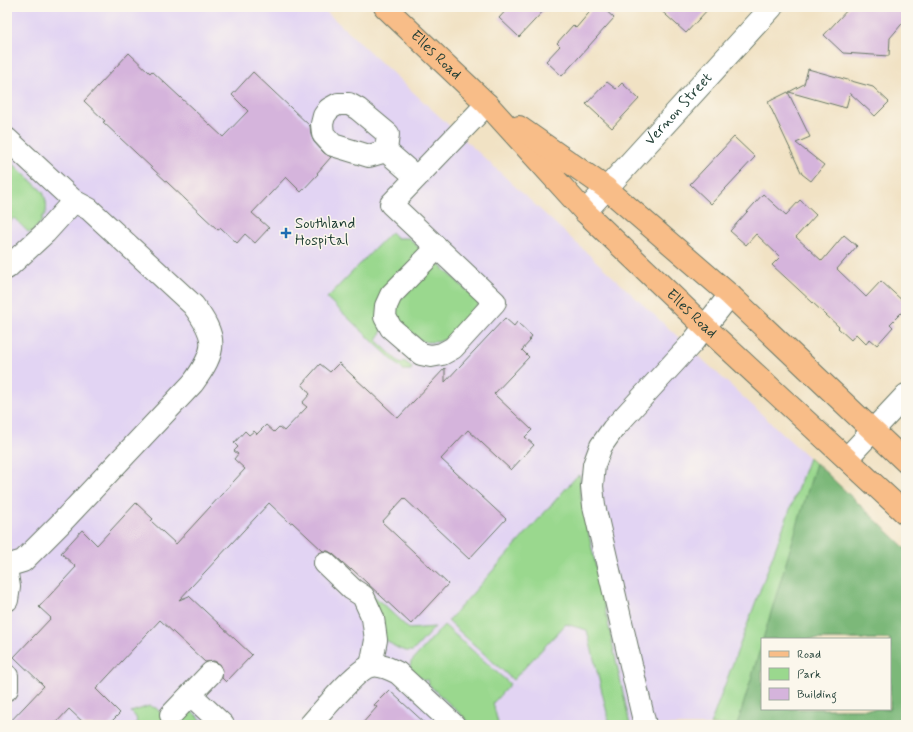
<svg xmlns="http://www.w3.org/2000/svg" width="913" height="732" viewBox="0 0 913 732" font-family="Mynerve,sans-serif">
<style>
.built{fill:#e2d4f3}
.green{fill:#9ad88e;stroke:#5c8a61;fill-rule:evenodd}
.forest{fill:#7bb879;stroke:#4d7a56}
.building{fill:#d5b4dc}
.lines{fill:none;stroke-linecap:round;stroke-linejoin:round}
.minor-casing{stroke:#687766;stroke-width:24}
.major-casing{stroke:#687766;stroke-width:24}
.minor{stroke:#fff;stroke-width:22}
.major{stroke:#f8bd88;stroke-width:22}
.poi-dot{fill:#1f6fb2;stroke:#fbf7ec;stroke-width:1.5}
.labels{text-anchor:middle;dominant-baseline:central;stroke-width:3;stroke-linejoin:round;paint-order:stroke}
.street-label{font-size:15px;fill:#1f3d34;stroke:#fbf7ec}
.poi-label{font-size:15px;fill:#1f3d34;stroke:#fbf7ec;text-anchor:start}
</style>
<rect width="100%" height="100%" fill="#fbf7ec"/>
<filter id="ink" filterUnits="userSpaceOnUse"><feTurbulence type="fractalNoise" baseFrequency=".025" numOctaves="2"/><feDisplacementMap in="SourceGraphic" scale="8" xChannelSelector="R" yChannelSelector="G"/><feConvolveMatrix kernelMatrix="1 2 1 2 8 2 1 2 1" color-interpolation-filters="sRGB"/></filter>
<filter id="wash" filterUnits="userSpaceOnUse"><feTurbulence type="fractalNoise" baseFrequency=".012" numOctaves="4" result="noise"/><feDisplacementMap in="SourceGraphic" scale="16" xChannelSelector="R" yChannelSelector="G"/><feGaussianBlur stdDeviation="0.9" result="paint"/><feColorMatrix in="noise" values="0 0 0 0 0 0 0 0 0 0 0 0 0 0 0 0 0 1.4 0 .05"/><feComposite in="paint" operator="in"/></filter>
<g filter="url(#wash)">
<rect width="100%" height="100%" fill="#f1e2c4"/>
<!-- built -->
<path class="built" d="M7 7H321L809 458 710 725H7Z"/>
<!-- green -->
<path class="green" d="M7 158 43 192C46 200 48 206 45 215L42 217V221L32 232H28L14 218 7 225Z
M391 232 397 238H409L420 249 377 341 401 364 404 361 412 367 411 370H403L327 298Z
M435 264 440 265 477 300 479 304 448 338 438 342H426L420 340 398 320 396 316V304Z
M809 458 906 551V725H710ZM762 639H890V709H762Z
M579 475 580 477V493L583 507 630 725H610L587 630 566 624 513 680 448 621 577 476Z
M355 578 409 629 435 627 413 651C402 653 390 644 383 637Z
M444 625 510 684 493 703 498 723 496 725H472L429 685 428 680H423L410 667 411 662Z
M149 706 156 708 174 725H135C139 719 135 716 131 712Z
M189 711 194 713 207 725H175Z"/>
<!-- forest -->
<path class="forest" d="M816 463 906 549V725H737L762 643V709H890V639H763Z"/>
<g id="blocks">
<!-- building -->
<path class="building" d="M509 7H547L519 37 499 18Z
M594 7H602L614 18 562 76 546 61 560 46 557 43 573 25 576 28Z
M657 7H710L686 33Z
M850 7H906V19L890 38 889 56 843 53 824 35Z
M129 53 150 73 152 71 223 137 248 111 232 95 253 72 310 126 311 135 314 142 324 153 331 157 317 173 318 174 301 192 286 177 252 213 269 228 255 243 245 234 237 243 221 228 218 230 103 122 105 121 84 101Z
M808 69 873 87 889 102 875 116 850 93 846 108 789 92 804 84Z
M607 82 616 89 622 83 639 99 612 128 586 104Z
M788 92 810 137 796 143 824 165 811 181 802 174 768 102Z
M734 137 755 157 711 204 690 184Z
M763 194 786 215 800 200 816 215 796 237 822 261 844 235 857 246 837 269 866 297 881 281 906 304V308L890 324 893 327 877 345 870 339 866 344 856 334 851 340 838 328 839 327 772 265 780 257 756 234 746 245 730 231Z
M505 318 514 326 517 322 532 336 529 340 530 341 522 350 529 357 494 394 532 430 525 437 534 445 511 470 468 430 441 459 506 519 469 559 404 498 382 522 448 584 411 624 352 569 351 570 333 554 328 551H323L292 522 290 523 269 503 179 600 189 596 252 655 226 682 222 678 223 670 220 664 214 661 205 662 160 620 96 689 120 713 108 725H86L69 709 54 725H7L44 686 14 657 51 618 39 607 76 567 61 553 82 530 97 545 136 503 153 519 151 521 176 544 245 469 234 459 238 454 234 451 238 447 234 443 245 431 249 435 254 431 257 434 266 425 274 432 279 427 284 431 307 407 302 403 310 394 302 384 320 364 330 372 339 363 398 418 445 368V382Z
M389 690 427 725H361L377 707 374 705Z"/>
</g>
</g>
<g filter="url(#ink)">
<use href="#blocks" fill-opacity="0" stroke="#687766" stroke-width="1"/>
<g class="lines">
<defs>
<g id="minor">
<path d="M338 104H349L358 109 388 134 386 151 369 156 333 145 323 134 322 124 324 116 329 109Z"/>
<path d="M7 139 74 201 89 209 193 305C218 338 217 350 193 383L60 524 23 561 13 564H7"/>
<path d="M386 151 416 177"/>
<path id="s1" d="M585 212 772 7"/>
<path d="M437 248 391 295 386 306 385 317 391 328 421 354 431 356 442 354 453 348 495 302 391 204 487 104"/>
<path d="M7 268 45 233 74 201"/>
<path d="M847 458 906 395"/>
<path d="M325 563 352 589 363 596 373 618 376 640 371 666"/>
<path d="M7 574 9 587 7 600"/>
<path d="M7 676V689"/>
<path d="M191 695 223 725"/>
<path d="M171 715 211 673"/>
<path d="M310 725C321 713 358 668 371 666 380 664 390 669 398 673L454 725"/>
<path d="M645 725 594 506 592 486 594 465 601 446 613 429 692 343 730 295"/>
</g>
<g id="major">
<path id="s2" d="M385 7 487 104 585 212 705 327 906 514"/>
<path d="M519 127 606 188 730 295 906 462"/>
</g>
</defs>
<!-- minor casing -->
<use href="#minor" class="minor-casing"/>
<!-- major casing -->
<use href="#major" class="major-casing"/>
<!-- minor -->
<use href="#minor" class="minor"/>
<!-- major -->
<use href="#major" class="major"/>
</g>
</g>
<!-- markers -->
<path class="poi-dot" d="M284 227h4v4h4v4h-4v4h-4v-4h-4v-4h4z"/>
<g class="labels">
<!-- street labels -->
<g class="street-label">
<text stroke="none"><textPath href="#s2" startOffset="70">Elles Road</textPath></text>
<text stroke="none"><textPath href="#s1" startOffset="139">Vernon Street</textPath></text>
<text stroke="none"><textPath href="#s2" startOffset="434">Elles Road</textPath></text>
</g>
<!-- poi labels -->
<g class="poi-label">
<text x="295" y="224">Southland<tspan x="295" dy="17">Hospital</tspan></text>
</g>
</g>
<!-- margin -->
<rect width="913" height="732" fill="none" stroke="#fbf7ec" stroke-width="24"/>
<!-- legend -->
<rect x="761" y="638" width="130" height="72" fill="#fbf7ec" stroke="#a3ada2"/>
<rect x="769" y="651" width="20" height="6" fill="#f8bd88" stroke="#a3ada2"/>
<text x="797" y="658" font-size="12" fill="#1f3d34">Road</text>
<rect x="769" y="668" width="20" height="12" fill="#9ad88e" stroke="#a3ada2"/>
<text x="797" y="678" font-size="12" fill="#1f3d34">Park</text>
<rect x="769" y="688" width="20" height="12" fill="#d5b4dc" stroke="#a3ada2"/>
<text x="797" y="698" font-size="12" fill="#1f3d34">Building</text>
</svg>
